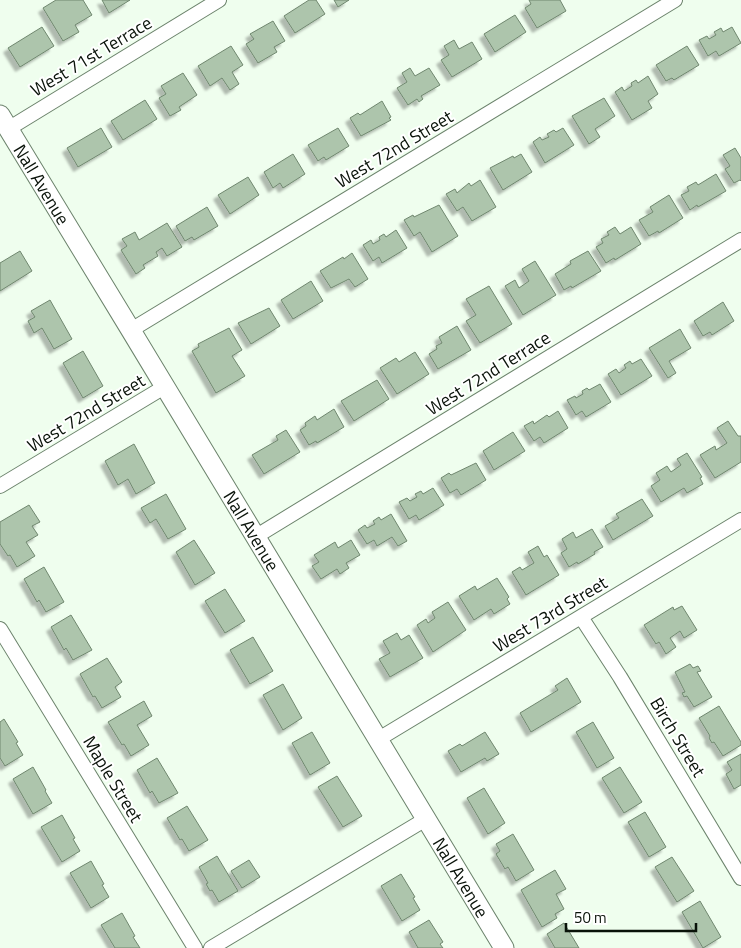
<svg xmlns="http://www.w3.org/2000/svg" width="741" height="948" viewBox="0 0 741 948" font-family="'Titillium Web',sans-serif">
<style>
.building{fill:#adc5ac;stroke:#70876f;filter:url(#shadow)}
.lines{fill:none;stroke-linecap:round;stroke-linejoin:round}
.minor-casing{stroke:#6c836c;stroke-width:16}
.secondary-casing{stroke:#6c836c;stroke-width:21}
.minor{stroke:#fff;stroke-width:14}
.secondary{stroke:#fff;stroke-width:19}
.labels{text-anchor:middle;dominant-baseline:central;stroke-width:4;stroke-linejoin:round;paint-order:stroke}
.street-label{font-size:18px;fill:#091209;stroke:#fff}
</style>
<defs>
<filter id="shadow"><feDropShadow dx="-4.5" dy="4.5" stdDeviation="1" flood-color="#0004"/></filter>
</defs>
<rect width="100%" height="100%" fill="#effeee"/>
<!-- building -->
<path class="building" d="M56 0H83L92 15 75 25 79 32 63 41 43 8Z
M102 0H130L109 13Z
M309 0H316L325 14 295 33 284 16Z
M334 0H349L338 7Z
M529 0H560L566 11 537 28 525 8 531 4Z
M515 15 526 32 495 52 484 34Z
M273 21 285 41 274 47 277 52 258 63 246 44 254 39 250 34Z
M42 27 54 46 20 67 8 48Z
M732 27 741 43 719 56 716 51 708 56 699 40 707 36 709 39 716 35 714 32 721 28 723 32Z
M454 40 459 49 472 42 482 59 452 77 441 60 449 55 444 46Z
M231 46 243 65 232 72 239 84 230 90 222 78 210 86 198 66Z
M687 46 699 65 674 80 672 78 666 81 656 65Z
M410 68 415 76 429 68 440 85 421 96 423 99 419 102 417 99 408 105 397 88 407 82 402 73Z
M183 73 197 95 179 107 181 110 170 116 159 98 166 94 161 86Z
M648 76 658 94 648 101 652 108 632 120 615 92 622 87 624 91 632 86 631 83 636 80 638 83Z
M604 98 615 116 595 129 600 137 589 144 572 116Z
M145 100 157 119 123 140 111 121Z
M382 101 391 117 389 118 391 120 361 136 350 118 358 113 360 115Z
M101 128 112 147 78 167 67 148Z
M338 128 349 146 326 160 324 157 318 161 308 145Z
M563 128 574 145 545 163 533 142 540 137 542 140 549 137 547 134 554 130 556 132Z
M735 148 741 158V181L740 180 734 183 725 169 730 166 723 155Z
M293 154 305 174 283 188 280 183 273 188 264 172Z
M521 154 532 172 503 190 490 168 513 156 514 158Z
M716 174 726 191 698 207 697 205 690 210 681 195 689 191 687 187 696 182 698 185Z
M248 177 259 195 230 214 218 195Z
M480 180 496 207 472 221 463 207 457 211 446 194 455 189 457 193 469 183 471 186Z
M669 195 683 218 659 233 658 231 649 236 639 220 653 212 650 207Z
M439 205 458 236 432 252 420 232 414 236 404 220 413 215 414 217Z
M207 207 218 226 194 240 192 237 185 241 176 226Z
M167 223 182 247 167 256 162 248 156 252 158 256 143 265 145 268 136 274 121 250 127 246 122 239 135 232 139 240Z
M615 227 620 234 631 227 641 244 615 260 614 258 606 263 596 247 603 243 601 239 609 235 607 232Z
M396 230 407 248 382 263 379 257 373 261 363 245 371 240 373 244 380 240 379 237 384 234 386 237Z
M20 251 32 271 0 291V263Z
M588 251 601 271 572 288 571 286 564 290 555 274 571 264 570 261Z
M352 253 368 279 355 287 349 279 331 288 320 271 343 257 344 259Z
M535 261 556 295 523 315 505 286 515 280 519 288 529 281 522 269Z
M311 281 323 301 293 319 281 300Z
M489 286 512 324 480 343 466 321 476 315 466 299Z
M50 300 72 339 54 349 42 328 34 333 28 321 35 317 31 311Z
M723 302 734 321 712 335 710 332 703 336 694 321Z
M269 308 280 326 251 344 238 323Z
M457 326 471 350 438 369 429 354 437 349 436 346 442 343 439 337Z
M229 328 242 350 232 356 245 376 216 393 192 351 199 347 198 344Z
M680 329 691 348 669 361 676 373 668 378 649 348Z
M83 351 103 386 83 398 63 363Z
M415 352 429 374 397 394 380 368 396 358 399 362Z
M641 359 652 376 621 395 608 374 616 369 619 373 626 368 624 365 630 361 632 364Z
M377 380 389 399 354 421 341 401Z
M600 384 611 402 586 417 582 411 576 415 567 400 575 396 576 398 583 394 582 391 587 388 589 390Z
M334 409 344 427 317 443 316 441 309 445 300 430 306 426 305 423 315 416 317 420Z
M558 411 568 428 544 443 540 437 534 441 524 426 533 421 534 424 547 415 549 417Z
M728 421 738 436H741V462L715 478 700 455 715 446 716 450 727 443 717 428Z
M286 430 300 452 264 474 252 455 278 440 276 436Z
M513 432 525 451 494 470 483 451Z
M134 444 155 483 136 494 128 479 118 485 105 461Z
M687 453 702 477 700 478 703 484 687 493 684 488 661 502 651 486 660 480 656 473 667 466 671 472 681 465 677 459Z
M476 463 486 480 461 495 457 489 450 493 441 478 449 473 451 475Z
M433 488 444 505 419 520 416 515 409 519 399 502 407 498 410 501 417 497 415 494 421 491 423 494Z
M166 494 186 529 168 539 156 519 150 523 141 508Z
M642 499 653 516 613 540 605 526 619 518 616 514Z
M29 505 40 522 32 526 38 535 26 542 35 556 17 567 10 555 8 556 0 544V522Z
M391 514 407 541 398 546 392 537 377 546 374 540 367 544 358 530 365 525 367 528 375 524 373 521 379 517 381 520Z
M592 529 603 547 594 552 595 554 578 564 577 562 569 567 561 553 567 549 562 539 573 532 576 538Z
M194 540 215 573 195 585 176 552Z
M351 540 360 555 346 563 349 568 340 574 337 569 321 579 312 566 319 562 314 555 335 542 338 548Z
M538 546 544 557 547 555 559 575 526 595 512 572 520 567 522 570 534 563 528 552Z
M44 567 64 602 46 612 39 600 37 602 24 579Z
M497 578 509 597 507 599 510 604 494 614 491 609 474 620 459 596 475 586 477 590Z
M225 589 245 621 225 633 205 601Z
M448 602 466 630 433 652 417 625 426 619 428 623 435 618 432 612Z
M682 606 697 630 684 638 680 631 670 638 676 647 666 654 659 642 656 644 644 625 673 607 674 610Z
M71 615 92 650 73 660 66 648 64 650 51 627Z
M397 633 401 640 409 635 423 658 390 677 379 659 390 653 383 641Z
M253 637 273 671 250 684 230 650Z
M107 658 122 682 115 687 121 697 102 708 95 696 93 697 80 674Z
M690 664 693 668 698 666 701 671 697 672 712 697 694 707 687 696 684 697 682 693 685 692 675 672Z
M567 678 581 702 531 732 520 713 558 690 555 686Z
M283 684 302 718 283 730 263 695Z
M144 701 152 716 137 725 149 745 131 756 124 744 122 745 108 722Z
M719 706 741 742V745L723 756 714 742 712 743 709 738 710 736 699 718Z
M4 719 18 742 16 743 23 755 5 766 0 758V722Z
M593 722 614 758 597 768 576 732Z
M312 732 330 763 310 775 292 743Z
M485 732 499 754 487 761 485 758 461 772 448 751 460 744 462 746Z
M741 754V785L734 789 726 774 732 770 727 762Z
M157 758 178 793 159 803 152 791 150 793 137 770Z
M33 767 46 790 45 791 52 803 33 814 13 779Z
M620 767 642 802 624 813 602 778Z
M337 776 362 816 343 827 318 787Z
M484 788 505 823 488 834 467 798Z
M187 806 208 840 189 851 182 839 180 840 167 818Z
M645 812 666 847 649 857 628 822Z
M62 815 75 838 73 839 80 851 62 862 41 827Z
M513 834 534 870 516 881 508 867 505 869 496 854 500 851 496 844Z
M217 856 238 891 219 902 212 890 210 891 206 884 208 883 199 867Z
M672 857 694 891 677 902 655 867Z
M249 860 260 877 242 888 231 871Z
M91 861 104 884 102 885 109 897 91 908 70 873Z
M555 870 566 889 556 894 564 909 555 914 557 918 542 927 521 890Z
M401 874 415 897 413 898 420 910 402 921 381 886Z
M700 901 721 937 703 948 682 912Z
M122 913 135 936 133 937 140 948H115L101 925Z
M429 920 443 942 440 944 443 948H418L409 932Z
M564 923 579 948H555L547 934Z"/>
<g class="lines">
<defs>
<path id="minor" d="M8 129 219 0
M131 330 675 0
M0 486 166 386
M255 537 741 240
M581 617 620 677 741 878
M0 629 195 948
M377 740 741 520
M211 948 426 819"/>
<g id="secondary">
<path id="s1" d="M0 115C169 392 336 670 504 948"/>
</g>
</defs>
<!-- minor casing -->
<use href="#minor" class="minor-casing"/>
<!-- secondary casing -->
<use href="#secondary" class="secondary-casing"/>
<!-- minor -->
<use href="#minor" class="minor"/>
<!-- secondary -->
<use href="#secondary" class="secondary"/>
</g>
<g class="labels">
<!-- street labels -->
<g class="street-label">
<text transform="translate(91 56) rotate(-31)">West 71st Terrace</text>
<text transform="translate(394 149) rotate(-31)">West 72nd Street</text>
<text stroke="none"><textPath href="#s1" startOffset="81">Nall Avenue</textPath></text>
<text transform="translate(488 373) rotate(-32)">West 72nd Terrace</text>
<text transform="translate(86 413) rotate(-31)">West 72nd Street</text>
<text stroke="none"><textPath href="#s1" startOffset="486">Nall Avenue</textPath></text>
<text transform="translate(550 614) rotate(-31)">West 73rd Street</text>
<text transform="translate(678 737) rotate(59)">Birch Street</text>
<text transform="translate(113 779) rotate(59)">Maple Street</text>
<text stroke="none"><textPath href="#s1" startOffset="891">Nall Avenue</textPath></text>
</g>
</g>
<!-- scale -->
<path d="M566 923v8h130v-8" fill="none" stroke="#091209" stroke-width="2.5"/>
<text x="574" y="923" font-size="15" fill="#091209" stroke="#ffffff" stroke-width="4" paint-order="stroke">50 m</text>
</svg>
